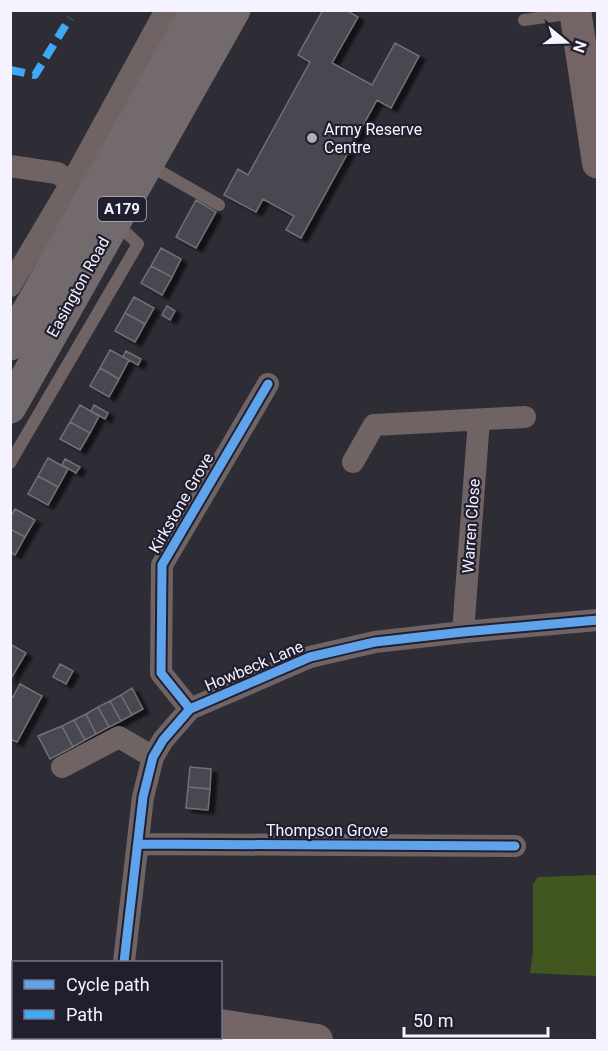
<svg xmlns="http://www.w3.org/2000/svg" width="608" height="1051" viewBox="0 0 608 1051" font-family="Roboto,sans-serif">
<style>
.green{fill:#42571f}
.building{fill:#48474f;stroke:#717077;stroke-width:1.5;filter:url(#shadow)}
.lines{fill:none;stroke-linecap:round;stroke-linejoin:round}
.lane{stroke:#706364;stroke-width:12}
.street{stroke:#706364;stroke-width:22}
.secondary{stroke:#746466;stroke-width:32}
.highway{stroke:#736a6d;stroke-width:33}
.quiet{stroke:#3fa9f5;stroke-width:8;stroke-dasharray:15 8;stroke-linecap:butt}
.cycleway-casing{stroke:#211f2f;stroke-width:13}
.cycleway{stroke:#60a3ed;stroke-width:9}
.poi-dot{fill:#afaeb9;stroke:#211f2f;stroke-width:2}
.labels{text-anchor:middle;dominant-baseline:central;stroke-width:4.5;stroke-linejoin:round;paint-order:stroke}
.shield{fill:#211f2f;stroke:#b5b3c1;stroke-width:1.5}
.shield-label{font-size:15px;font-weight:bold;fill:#f4f3ff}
.poi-label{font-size:16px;fill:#f4f3ff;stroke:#211f2f;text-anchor:start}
.street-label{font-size:16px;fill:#f4f3ff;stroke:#211f2f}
</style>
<defs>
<filter id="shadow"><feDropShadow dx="6" dy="4" stdDeviation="1.5" flood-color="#0009"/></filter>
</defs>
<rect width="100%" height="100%" fill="#2e2d36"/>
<!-- green -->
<path class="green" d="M597 875V976L530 973 533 952V884L538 877Z"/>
<!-- building -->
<path class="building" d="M323 10H346L358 17 332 63 372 85 395 43 419 56 391 108 377 100 301 238 286 230 294 216 263 199 256 212 224 195 238 169 248 175 310 62 298 55Z
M196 200 216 212 196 248 176 237Z
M161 248 181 259 172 277 151 266Z
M151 266 172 277 162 295 141 283Z
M134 297 154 308 145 324 125 313Z
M167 306 175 311 170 320 162 315Z
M125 313 145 324 135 342 115 331Z
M110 350 129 360 119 379 100 368Z
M126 351 141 359 138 365 123 357Z
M100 368 119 379 109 397 90 386Z
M80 405 99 416 90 433 70 422Z
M94 405 108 413 105 419 91 411Z
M70 422 90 433 80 450 60 439Z
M48 458 68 469 58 487 38 476Z
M65 459 80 467 76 473 62 465Z
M38 476 58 487 48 505 28 494Z
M15 509 35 520 25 537 10 529V517Z
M10 529 25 537 15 555 10 552Z
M10 644 26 653 10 680Z
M60 664 73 671 66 684 53 677Z
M20 684 42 696 17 742 10 739V695L13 697Z
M132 688 143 709 132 715 121 695Z
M121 695 132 715 121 721 110 701Z
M110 701 121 721 109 727 98 707Z
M98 707 109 727 96 734 86 714Z
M86 714 96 734 85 740 74 720Z
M74 720 85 740 73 747 62 726Z
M62 726 73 747 50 759 38 736Z
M190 767 211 769 210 789 188 787Z
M188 787 210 789 208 810 186 808Z"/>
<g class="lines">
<!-- lane -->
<path class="lane" d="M524 20 574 13
M149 165 219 205
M10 463 138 244 116 223"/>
<!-- street -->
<path class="street" d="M10 166 57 173 72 182
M10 286 72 182 166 10
M353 462 374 425 525 417
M463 632 479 420
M190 709 161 673 162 565 268 384
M62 767 119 737 153 757
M138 844 515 846
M124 962 143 797 153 757 163 740 190 709 310 657 375 642 463 632 598 620"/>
<!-- secondary -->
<path class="secondary" d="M575 10 598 163
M10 993 14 994
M220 1025 317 1040"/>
<!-- highway -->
<path class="highway" d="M10 344 197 10
M10 407 234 10"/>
<!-- quiet -->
<path class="quiet" d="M10 70 35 75 70 18"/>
<defs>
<path id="cycleway" d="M190 709 161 673 162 565 268 384
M138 844 515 846
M124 962 143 797 153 757 163 740 190 709 310 657 375 642 463 632 598 620"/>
</defs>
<!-- cycleway casing -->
<use href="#cycleway" class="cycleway-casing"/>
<!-- cycleway -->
<use href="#cycleway" class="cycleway"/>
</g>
<!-- markers -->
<circle class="poi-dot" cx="312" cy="138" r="6"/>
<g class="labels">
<!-- shield labels -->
<rect class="shield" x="98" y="197" width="48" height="24" rx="4.5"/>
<g class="shield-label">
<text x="122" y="209">A179</text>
</g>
<!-- poi labels -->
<g class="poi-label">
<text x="324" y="129">Army Reserve<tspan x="324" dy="18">Centre</tspan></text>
</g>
<!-- street labels -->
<g class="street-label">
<text transform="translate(78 287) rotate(-61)">Easington Road</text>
<text transform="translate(181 503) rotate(-60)">Kirkstone Grove</text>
<text transform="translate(471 526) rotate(-86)">Warren Close</text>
<text transform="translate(254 666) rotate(-23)">Howbeck Lane</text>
<text x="327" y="830">Thompson Grove</text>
</g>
</g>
<!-- border -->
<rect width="608" height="1051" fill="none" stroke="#f4f3ff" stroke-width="24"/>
<!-- legend -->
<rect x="12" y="961" width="210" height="78" fill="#211f2f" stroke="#757482" stroke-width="1.5"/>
<rect x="24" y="980" width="30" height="9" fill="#60a3ed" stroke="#757482" stroke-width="1.5"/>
<text x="66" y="991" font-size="18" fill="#f4f3ff">Cycle path</text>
<rect x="24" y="1010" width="30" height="9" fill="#3fa9f5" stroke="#757482" stroke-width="1.5"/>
<text x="66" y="1021" font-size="18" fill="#f4f3ff">Path</text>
<!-- north arrow -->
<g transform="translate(566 42) rotate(109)" stroke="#211f2f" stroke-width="4.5" paint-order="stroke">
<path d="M0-4.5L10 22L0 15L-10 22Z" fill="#f4f3ff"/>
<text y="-9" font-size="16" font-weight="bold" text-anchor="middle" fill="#f4f3ff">N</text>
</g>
<!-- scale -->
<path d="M404 1027v9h144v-9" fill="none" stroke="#f4f3ff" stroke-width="3"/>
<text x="413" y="1027" font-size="18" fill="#f4f3ff" stroke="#211f2f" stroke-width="4.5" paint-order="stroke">50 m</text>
</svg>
